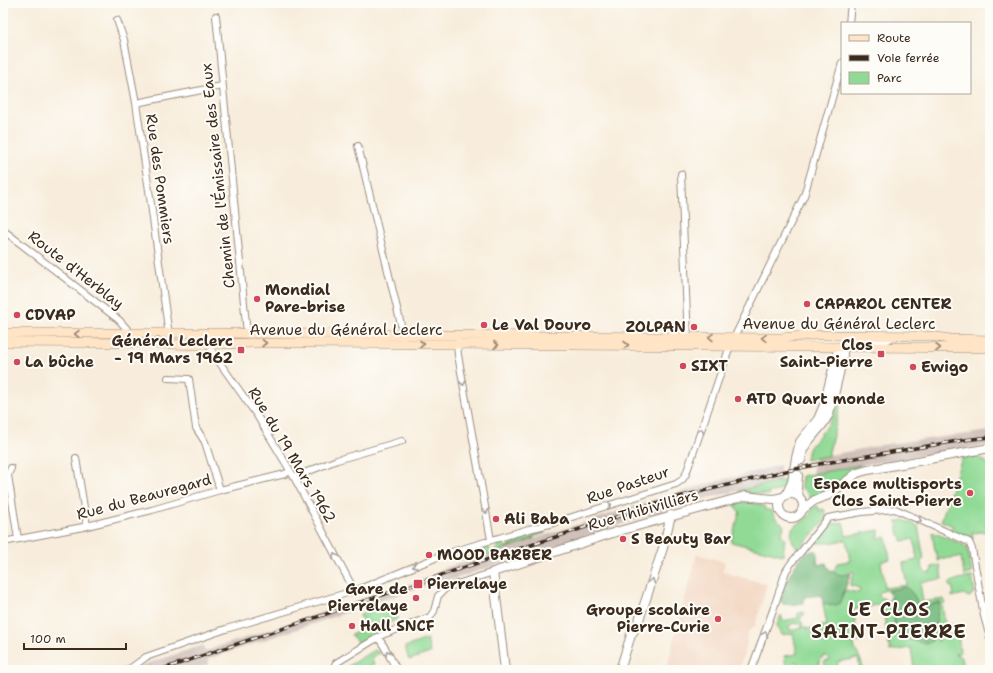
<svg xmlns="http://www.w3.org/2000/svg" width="993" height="673" viewBox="0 0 993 673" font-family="'Shantell Sans',sans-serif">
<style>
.built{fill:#f2d4be}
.industrial{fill:#cfc0ba}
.green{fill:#90da95;stroke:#66825a;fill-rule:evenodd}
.forest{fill:#74ba7e;stroke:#58724e}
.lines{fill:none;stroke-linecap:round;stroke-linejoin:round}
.minor-casing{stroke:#9a8c7d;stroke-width:8}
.tertiary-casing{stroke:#9a8c7d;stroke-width:10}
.secondary-casing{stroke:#9a8c7d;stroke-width:10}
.minor{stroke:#fff;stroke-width:6}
.tertiary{stroke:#fff;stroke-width:8}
.secondary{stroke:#ffe4c6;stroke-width:9}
.rail-casing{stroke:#3b2a1e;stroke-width:3.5}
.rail{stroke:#fdfcf7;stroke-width:2;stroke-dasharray:6;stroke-linecap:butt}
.oneway{stroke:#9d8772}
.oneway2{stroke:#a79f9a}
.poi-dot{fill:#d1495b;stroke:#fdfcf7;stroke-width:1.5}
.labels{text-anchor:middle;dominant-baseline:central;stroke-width:4;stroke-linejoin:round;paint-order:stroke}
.street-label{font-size:15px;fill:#3b2a1e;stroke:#fdfcf7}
.poi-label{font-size:15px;font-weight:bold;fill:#3b2a1e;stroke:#fdfcf7;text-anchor:start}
.district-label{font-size:19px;font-weight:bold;letter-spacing:1px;fill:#3b2a1e;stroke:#fdfcf7}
</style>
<rect width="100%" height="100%" fill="#fdfcf7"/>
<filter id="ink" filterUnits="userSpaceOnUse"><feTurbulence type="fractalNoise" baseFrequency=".025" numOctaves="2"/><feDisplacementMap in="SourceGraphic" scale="8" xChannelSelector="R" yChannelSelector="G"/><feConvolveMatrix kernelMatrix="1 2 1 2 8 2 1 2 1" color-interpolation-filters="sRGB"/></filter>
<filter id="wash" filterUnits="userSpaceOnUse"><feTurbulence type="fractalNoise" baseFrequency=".012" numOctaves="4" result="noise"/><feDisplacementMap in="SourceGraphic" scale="16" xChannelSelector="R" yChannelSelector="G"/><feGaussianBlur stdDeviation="0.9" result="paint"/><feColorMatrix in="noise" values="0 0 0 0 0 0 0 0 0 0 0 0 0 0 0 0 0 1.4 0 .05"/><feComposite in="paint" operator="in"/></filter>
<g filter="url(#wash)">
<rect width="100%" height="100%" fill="#f8eddc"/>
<!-- built -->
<path class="built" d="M697 554 725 562 722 572 767 584 755 626 750 630 746 638 747 643 739 670H666Z"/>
<!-- industrial -->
<path class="industrial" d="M990 431V445L862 465 812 474 815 458 887 444Z
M780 465V481L708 498 637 519 445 582H443L442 580 208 659 209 664 192 670H129L203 645 205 651 440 574 439 570 672 494 729 478Z"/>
<!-- green -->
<path class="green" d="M841 402 828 456 806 460V457L810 447 828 425 833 416 835 407Z
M978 456 990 465V531L972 533 973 539 969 541 950 531 953 526 941 521 962 458Z
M861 465 848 474 845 477 830 490 820 495 810 498 808 494 801 487 802 476Z
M789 479C783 487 781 492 770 492L768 495 748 493 738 491Z
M739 502H750L764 506 765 507 764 509 772 511C774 516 777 521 782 523L784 527 781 535 785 538 783 555 731 542 740 511 737 510 734 503Z
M818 506 819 510 824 509 827 519 798 549C792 541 790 539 792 529 800 521 809 521 813 508Z
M903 520 918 526 924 559 921 561C921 566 923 570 927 573L931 572 932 567 940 565 942 579 920 582 923 602 944 599 945 603 942 604 945 624 946 626 959 624V626H957L956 625 948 626 941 625C934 630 933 636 939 642L938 637 958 632 960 653 955 654 961 657 963 670H906L914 668 911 648 890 651 882 604 853 610 859 643 852 637 855 649 860 658 864 670H860L858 658 837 662 839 670H825V666L824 662 825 661H828L829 659 826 656 823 657 819 661 821 667 819 670H798L797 662H794L792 664 793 670H787L784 656 797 654 793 633 782 635 780 630 776 628 781 615 783 621 798 618V613L804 612V615L801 617 800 620 803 624 802 626 800 624 793 623 789 627V629L790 630H796L803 627H806L807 629 827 625 823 604 828 603 829 606 839 604 845 590 859 593 860 591 859 588 850 585 854 573 853 571C846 577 839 575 832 572L835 569 837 563 850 561 846 540 828 543H817L815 540 830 525 843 522 846 536 879 530V535L877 538 886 537 890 559 881 562 885 588 907 585 903 563 917 560 914 539 902 541 901 536H899L897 522ZM906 587C913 593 917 599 919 608L940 602 931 642 896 633 894 616 889 602 879 596V594L882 591 886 590 887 591Z
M545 531V533L533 537 534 539 486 555 484 552 462 559 460 554 480 549 482 552 484 551 485 548 488 547 492 552 496 550 497 544 502 543 506 547 509 546 510 542 515 540 516 541C520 540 523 538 527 536L528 539 533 537 534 534Z
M932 532 964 545 968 551 972 573 964 575 961 557 939 559V561H938L936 551H935Z
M972 577 975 593 971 594V596L968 597 964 594 952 597V595L954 594 952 586 950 587 949 584C956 578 964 578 972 577Z
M392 603 398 618 359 644 351 635 365 629 360 615Z
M427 639 430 653 409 660 405 647Z
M374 650 380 653 371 658 374 664 373 665V666L357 670H351L348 666Z"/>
<!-- forest -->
<path class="forest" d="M817 551V559L818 565 826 563C829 574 841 577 851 573L839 604 829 606 828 604H823L822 595 804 597V603L790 605 783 604 780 601C783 588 795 559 807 553 810 551 813 551 817 551Z
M906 587C913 593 917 599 919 608L940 602 932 641 931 642 922 643 895 635 894 617 889 602 891 596 887 591Z"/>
</g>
<g filter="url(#ink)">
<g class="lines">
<defs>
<path id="minor" d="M216 16 247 334
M117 20 124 40 136 103 143 151 150 197 170 343
M849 23 851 3
M136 103 222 86
M358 146 402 329V338
M681 174 688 340
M3 230 119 320 127 329 128 335
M211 333V348L212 352 256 414 294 477 354 590
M458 341 457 345 458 355 491 540
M168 378 189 379 196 428 205 442 220 490
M76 458 87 526
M11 468 8 475 18 539
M294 477 337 460 402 441
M3 542 83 527 152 510 220 490 285 474 290 471
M378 637 385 648 397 670
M124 670 131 668 146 657 226 629 357 590 445 554 529 529 550 524 676 484 682 480 686 474 730 346 804 196 842 63
M332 670 336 663 382 635 430 617 434 611 438 596 446 588 493 572
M751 670 773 610 786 571 792 562 800 553 828 518 862 512 895 509 969 542 972 549 984 616 990 638"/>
<path id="tertiary" d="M801 460 803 450 807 443 823 424 828 416 833 399 842 361 843 355V347
M798 475 797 489 799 496
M779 506a12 12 0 1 1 24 0a12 12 0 1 1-24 0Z
M786 495 792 482 796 458 800 442 806 434 818 419 824 405 837 353 848 342 854 341H882L894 336
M802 510 815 500 829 495 857 473 868 470 990 448
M505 670 493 572 619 531 745 496 762 498 774 499 783 497
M620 670 631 635 637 626 663 548 671 515"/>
<path id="secondary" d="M3 333H211L780 338 815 335H825L930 336 950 339 990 340
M3 342 149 343 195 345 251 343H308L990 348"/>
</defs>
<!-- minor casing -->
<use href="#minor" class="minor-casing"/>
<!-- tertiary casing -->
<use href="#tertiary" class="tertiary-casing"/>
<!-- secondary casing -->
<use href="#secondary" class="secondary-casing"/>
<!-- minor -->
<use href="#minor" class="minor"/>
<!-- tertiary -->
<use href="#tertiary" class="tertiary"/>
<!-- secondary -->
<use href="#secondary" class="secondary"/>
<defs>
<path id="rail" d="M160 670 507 553 674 498 777 473 819 464 964 440 990 437"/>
</defs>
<!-- rail casing -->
<use href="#rail" class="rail-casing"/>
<!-- rail -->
<use href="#rail" class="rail"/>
</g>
<!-- one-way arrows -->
<defs><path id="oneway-chevron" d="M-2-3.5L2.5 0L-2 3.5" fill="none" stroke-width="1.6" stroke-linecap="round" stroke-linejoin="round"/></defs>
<g class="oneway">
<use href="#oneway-chevron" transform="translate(77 334) rotate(-180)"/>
<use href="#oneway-chevron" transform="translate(711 337) rotate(-179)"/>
<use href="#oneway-chevron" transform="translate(764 338) rotate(-179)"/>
<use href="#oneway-chevron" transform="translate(264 343)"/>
<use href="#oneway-chevron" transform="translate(422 344)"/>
<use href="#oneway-chevron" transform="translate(496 345)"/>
<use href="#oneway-chevron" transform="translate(626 345)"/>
<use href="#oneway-chevron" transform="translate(938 348)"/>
</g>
<g class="oneway2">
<use href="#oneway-chevron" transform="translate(463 383) rotate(80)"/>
<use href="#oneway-chevron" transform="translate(701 431) rotate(-71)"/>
<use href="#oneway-chevron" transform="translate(609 505) rotate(-18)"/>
<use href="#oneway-chevron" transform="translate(486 511) rotate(80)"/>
<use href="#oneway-chevron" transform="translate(919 520) rotate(24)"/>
<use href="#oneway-chevron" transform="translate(335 556) rotate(-118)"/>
<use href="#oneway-chevron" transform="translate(415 566) rotate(158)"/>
<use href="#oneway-chevron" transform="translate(652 581) rotate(-72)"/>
<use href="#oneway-chevron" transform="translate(765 634) rotate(-70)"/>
<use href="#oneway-chevron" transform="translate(388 653) rotate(-119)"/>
</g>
</g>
<!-- markers -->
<g class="poi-dot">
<circle cx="257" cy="299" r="4"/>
<circle cx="807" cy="304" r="4"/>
<circle cx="17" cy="315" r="4"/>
<circle cx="484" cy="325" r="4"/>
<circle cx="694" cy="327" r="4"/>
<rect x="237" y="346" width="8" height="8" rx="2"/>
<rect x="877" y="350" width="8" height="8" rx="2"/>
<circle cx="17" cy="362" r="4"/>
<circle cx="683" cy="366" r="4"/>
<circle cx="913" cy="367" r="4"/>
<circle cx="738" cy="399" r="4"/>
<circle cx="970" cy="493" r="4"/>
<circle cx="496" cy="519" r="4"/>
<circle cx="623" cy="539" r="4"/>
<circle cx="429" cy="555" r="4"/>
<rect x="413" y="579" width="10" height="10" rx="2"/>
<circle cx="416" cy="598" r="4"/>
<circle cx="718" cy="619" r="4"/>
<circle cx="352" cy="626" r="4"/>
</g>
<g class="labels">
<!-- street labels -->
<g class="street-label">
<text transform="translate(218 176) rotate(-96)">Chemin de l'Émissaire des Eaux</text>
<text transform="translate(160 179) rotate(82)">Rue des Pommiers</text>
<text transform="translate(76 270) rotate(38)">Route d'Herblay</text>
<text x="839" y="324">Avenue du Général Leclerc</text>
<text x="346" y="330">Avenue du Général Leclerc</text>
<text transform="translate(292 455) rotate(59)">Rue du 19 Mars 1962</text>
<text transform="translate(628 485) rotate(-19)">Rue Pasteur</text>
<text transform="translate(144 497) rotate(-15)">Rue du Beauregard</text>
<text transform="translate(643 510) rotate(-16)">Rue Thibivilliers</text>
</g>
<!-- poi labels -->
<g class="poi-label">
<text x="265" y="290">Mondial<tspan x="265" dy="17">Pare-brise</tspan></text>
<text x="815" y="304">CAPAROL CENTER</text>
<text x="25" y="315">CDVAP</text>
<text x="492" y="325">Le Val Douro</text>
<text x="686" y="327" text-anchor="end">ZOLPAN</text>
<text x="233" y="341" text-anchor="end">Général Leclerc<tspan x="233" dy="17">- 19 Mars 1962</tspan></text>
<text x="873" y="345" text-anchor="end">Clos<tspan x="873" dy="17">Saint-Pierre</tspan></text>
<text x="25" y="362">La bûche</text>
<text x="691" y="366">SIXT</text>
<text x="921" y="367">Ewigo</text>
<text x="746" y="399">ATD Quart monde</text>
<text x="962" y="484" text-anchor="end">Espace multisports<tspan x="962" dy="17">Clos Saint-Pierre</tspan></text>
<text x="504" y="519">Ali Baba</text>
<text x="631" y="539">S Beauty Bar</text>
<text x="437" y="555">MOOD BARBER</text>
<text x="427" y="584">Pierrelaye</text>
<text x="408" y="589" text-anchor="end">Gare de<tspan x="408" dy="17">Pierrelaye</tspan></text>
<text x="710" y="610" text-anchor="end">Groupe scolaire<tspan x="710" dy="17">Pierre-Curie</tspan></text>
<text x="360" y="626">Hall SNCF</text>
</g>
<!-- district labels -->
<g class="district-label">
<text x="889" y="609">LE CLOS<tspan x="889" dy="22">SAINT-PIERRE</tspan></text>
</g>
</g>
<!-- margin -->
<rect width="993" height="673" fill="none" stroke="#fdfcf7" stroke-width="16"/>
<!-- legend -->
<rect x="841" y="22" width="130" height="72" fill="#fdfcf7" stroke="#afa8a0"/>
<rect x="849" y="35" width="20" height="6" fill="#ffe4c6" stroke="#afa8a0"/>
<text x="877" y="42" font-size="12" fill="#3b2a1e">Route</text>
<rect x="849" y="55" width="20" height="6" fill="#3b2a1e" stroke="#afa8a0"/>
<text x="877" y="62" font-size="12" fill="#3b2a1e">Voie ferrée</text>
<rect x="849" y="72" width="20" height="12" fill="#90da95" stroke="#afa8a0"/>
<text x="877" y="82" font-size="12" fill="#3b2a1e">Parc</text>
<!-- scale -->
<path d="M24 643v6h102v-6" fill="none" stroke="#3b2a1e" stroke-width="2"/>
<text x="30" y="643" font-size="12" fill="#3b2a1e" stroke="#fdfcf7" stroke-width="3" paint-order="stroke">100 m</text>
</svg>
